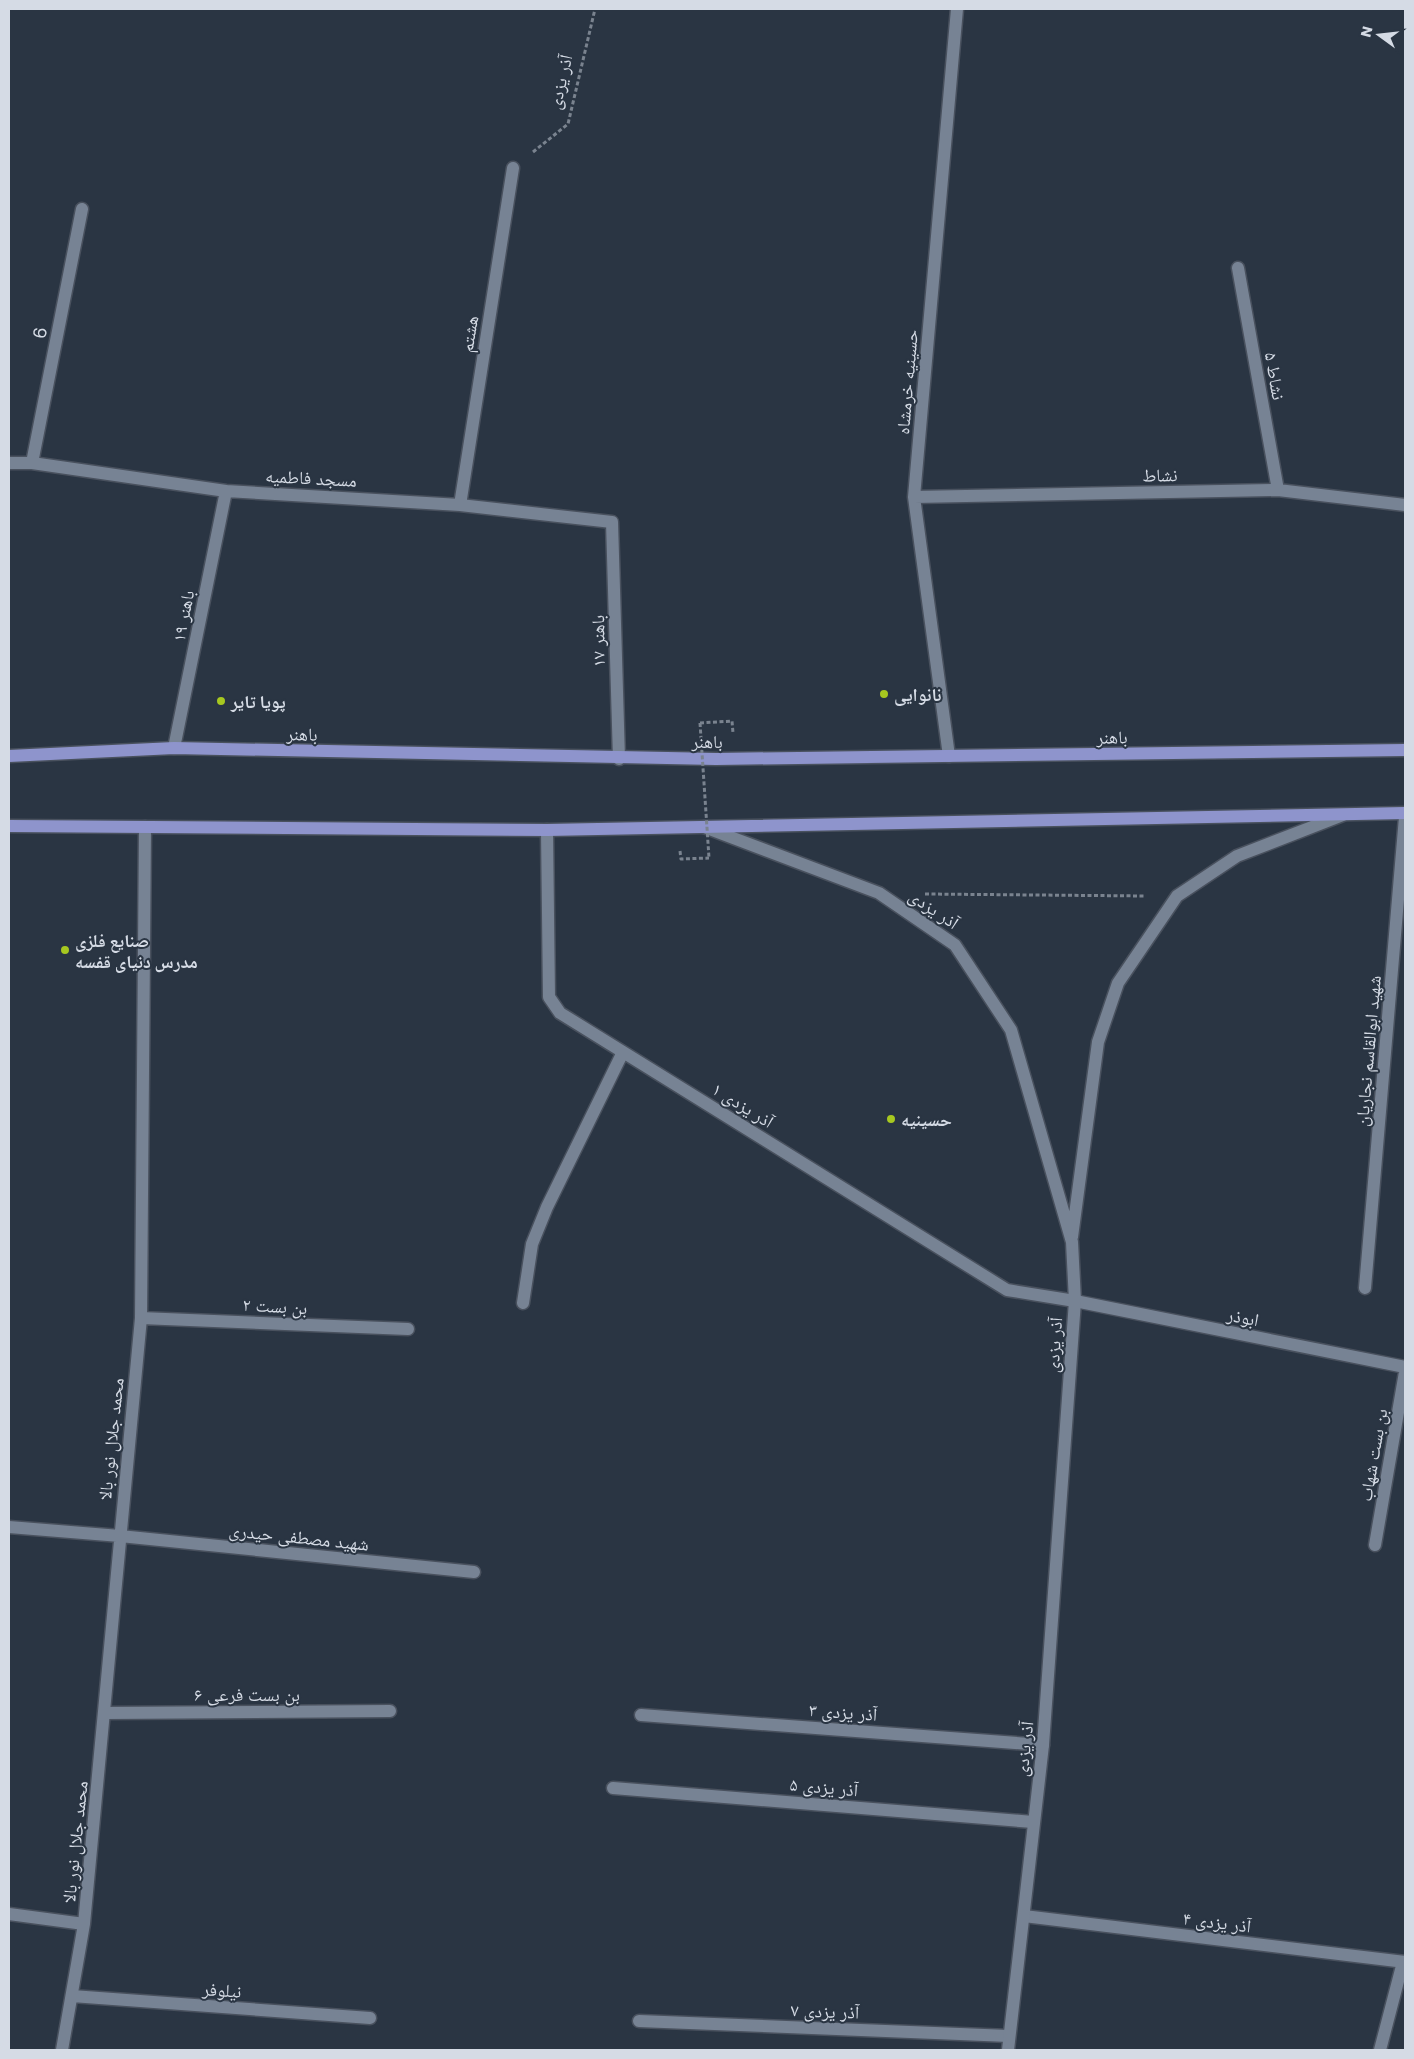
<svg xmlns="http://www.w3.org/2000/svg" width="1414" height="2059" viewBox="0 0 1414 2059" font-family="Poppins,'Noto Naskh Arabic',sans-serif">
<style>
.lines{fill:none;stroke-linecap:round;stroke-linejoin:round}
.minor-casing{stroke:#49515e;stroke-width:15}
.tertiary-casing{stroke:#49515e;stroke-width:15}
.primary-casing{stroke:#49515e;stroke-width:15}
.path{stroke:#7a838f;stroke-width:3;stroke-dasharray:4 2.5;stroke-linecap:butt}
.minor{stroke:#778394;stroke-width:12}
.tertiary{stroke:#778394;stroke-width:12}
.primary{stroke:#8e94cc;stroke-width:12}
.path-bridge{stroke:#7a838f;stroke-width:3;stroke-dasharray:4 2.5;stroke-linecap:butt}
.poi-dot{fill:#a7c820;stroke:#2a3543;stroke-width:2}
.labels{text-anchor:middle;dominant-baseline:central;stroke-width:4;stroke-linejoin:round;paint-order:stroke}
.street-label{font-size:18px;fill:#d5dbe5;stroke:#2a3543}
.poi-label{font-size:18px;font-weight:bold;fill:#d5dbe5;stroke:#2a3543;text-anchor:start}
</style>
<rect width="100%" height="100%" fill="#2a3543"/>
<g class="lines">
<defs>
<path id="minor" d="M1238 268 1278 490
M9 463H32L226 491 460 505 612 522 619 759
M32 463 82 209
M914 497 1278 490 1405 505
M460 505 513 168
M174 748 226 491
M949 756 914 497 957 9
M547 830 549 997 560 1013 1007 1290 1075 1301 1405 1367
M1365 1288 1405 817
M523 1303 532 1244 547 1207 623 1052
M141 1318 408 1329
M9 1527 120 1536 474 1572
M1375 1545 1405 1372
M105 1713 390 1711
M641 1715 1043 1745
M613 1788 1033 1822
M9 1914 84 1924
M1024 1916 1405 1962
M72 1996 370 2018
M639 2021 1009 2036
M62 2050 84 1924 141 1318 145 827
M1380 2050 1403 1962"/>
<path id="tertiary" d="M704 827 879 893 955 945 1011 1030 1072 1242 1075 1301 1043 1745 1008 2050
M1072 1237 1098 1042 1118 983 1177 896 1237 856 1343 815"/>
<path id="primary" d="M9 756 174 748 716 759 1405 750
M9 826 547 830 1405 813"/>
</defs>
<!-- minor casing -->
<use href="#minor" class="minor-casing"/>
<!-- tertiary casing -->
<use href="#tertiary" class="tertiary-casing"/>
<!-- primary casing -->
<use href="#primary" class="primary-casing"/>
<!-- path -->
<path class="path" d="M533 152 568 124 595 9
M700 723 732 721 733 733
M680 851 681 859 709 858
M925 894 1146 896"/>
<!-- minor -->
<use href="#minor" class="minor"/>
<!-- tertiary -->
<use href="#tertiary" class="tertiary"/>
<!-- primary -->
<use href="#primary" class="primary"/>
<!-- path-bridge -->
<path class="path-bridge" d="M700 723 709 858"/>
</g>
<!-- markers -->
<g class="poi-dot">
<circle cx="884" cy="694" r="5"/>
<circle cx="221" cy="701" r="5"/>
<circle cx="65" cy="950" r="5"/>
<circle cx="891" cy="1119" r="5"/>
</g>
<g class="labels">
<!-- street labels -->
<g class="street-label">
<text transform="translate(560 82) rotate(-77)">آذر یزدی</text>
<text transform="translate(40 333) rotate(-79)">6</text>
<text transform="translate(469 334) rotate(-81)">هشتم</text>
<text transform="translate(1275 376) rotate(80)">نشاط ۵</text>
<text transform="translate(907 382) rotate(-85)">حسینیه خرمشاه</text>
<text transform="translate(1160 475) rotate(-1)">نشاط</text>
<text transform="translate(311 478) rotate(3)">مسجد فاطمیه</text>
<text transform="translate(183 616) rotate(-79)">باهنر ۱۹</text>
<text transform="translate(598 641) rotate(-91)">باهنر ۱۷</text>
<text transform="translate(302 734) rotate(1)">باهنر</text>
<text transform="translate(1112 737) rotate(-1)">باهنر</text>
<text x="707" y="741">باهنر</text>
<text transform="translate(934 909) rotate(34)">آذر یزدی</text>
<text transform="translate(1368 1051) rotate(-85)">شهید ابوالقاسم نجاریان</text>
<text transform="translate(743 1105) rotate(32)">آذر یزدی ۱</text>
<text transform="translate(275 1306) rotate(3)">بن بست ۲</text>
<text transform="translate(1243 1317) rotate(11)">ابوذر</text>
<text transform="translate(1054 1345) rotate(-86)">آذر یزدی</text>
<text transform="translate(111 1439) rotate(-84)">محمد جلال نور بالا</text>
<text transform="translate(1373 1455) rotate(-80)">بن بست شهاب</text>
<text transform="translate(299 1537) rotate(6)">شهید مصطفی حیدری</text>
<text x="247" y="1694">بن بست فرعی ۶</text>
<text transform="translate(843 1712) rotate(4)">آذر یزدی ۳</text>
<text transform="translate(1024 1749) rotate(-84)">آذر یزدی</text>
<text transform="translate(824 1787) rotate(5)">آذر یزدی ۵</text>
<text transform="translate(75 1842) rotate(-84)">محمد جلال نور بالا</text>
<text transform="translate(1217 1922) rotate(7)">۴ آذر یزدی</text>
<text transform="translate(222 1990) rotate(4)">نیلوفر</text>
<text transform="translate(825 2011) rotate(2)">آذر یزدی ۷</text>
</g>
<!-- poi labels -->
<g class="poi-label">
<text x="894" y="694">نانوایی</text>
<text x="231" y="701">پویا تایر</text>
<text x="75" y="940">صنایع فلزی<tspan x="75" dy="21">مدرس دنیای قفسه</tspan></text>
<text x="901" y="1119">حسینیه</text>
</g>
</g>
<!-- border -->
<rect width="1414" height="2059" fill="none" stroke="#d5dbe5" stroke-width="20"/>
<!-- north arrow -->
<g transform="translate(1379 35) rotate(285)" stroke="#2a3543" stroke-width="4" paint-order="stroke">
<path d="M0-4L9 19L0 12L-9 19Z" fill="#d5dbe5"/>
<text y="-8" font-size="14" font-weight="bold" text-anchor="middle" fill="#d5dbe5">N</text>
</g>
</svg>
